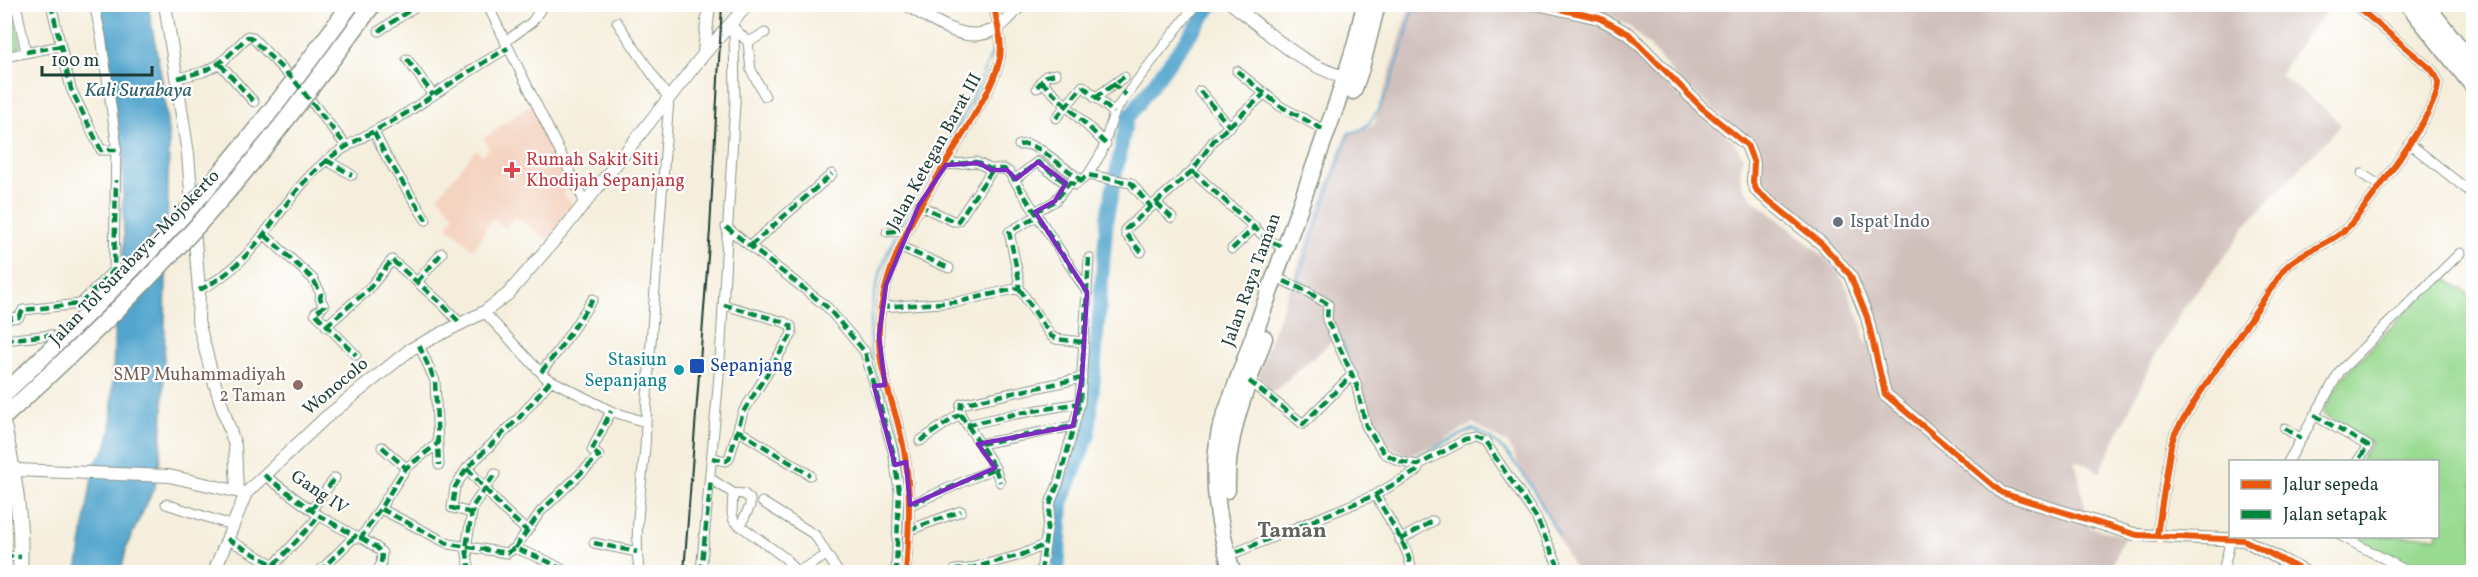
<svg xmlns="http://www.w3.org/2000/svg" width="2478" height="577" viewBox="0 0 2478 577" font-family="Vollkorn,serif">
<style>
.built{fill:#f4d3c0}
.industrial{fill:#d0c0bc}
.green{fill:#99da91;stroke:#5c8c62;stroke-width:1.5}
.water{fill:#52a5cd;stroke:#387180;stroke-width:1.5}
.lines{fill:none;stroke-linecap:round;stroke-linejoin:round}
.stream{stroke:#52a5cd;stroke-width:2}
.river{stroke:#52a5cd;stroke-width:14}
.street-casing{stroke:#8a9688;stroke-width:11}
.secondary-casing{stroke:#8a9688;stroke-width:14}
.primary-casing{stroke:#8a9688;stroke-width:16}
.highway-casing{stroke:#8a9688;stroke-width:19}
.street{stroke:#fff;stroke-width:9}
.secondary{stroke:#fff;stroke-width:12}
.primary{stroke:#fff;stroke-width:14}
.highway{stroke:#fff;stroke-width:16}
.rail{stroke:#1f3d34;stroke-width:2}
.highway-bridge-casing{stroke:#8a9688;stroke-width:19;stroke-linecap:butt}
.highway-bridge{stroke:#fff;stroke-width:16}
.quiet{stroke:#00873e;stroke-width:4.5;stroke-dasharray:9 4.5;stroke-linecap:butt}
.cycleway-casing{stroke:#fff;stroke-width:10}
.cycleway{stroke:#e8590c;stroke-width:6}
.marked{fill:none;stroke:#7b2cbf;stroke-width:4.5;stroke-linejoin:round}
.health-dot{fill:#e0444e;stroke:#fff;stroke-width:2}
.worship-dot{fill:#6b7280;stroke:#fff;stroke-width:2}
.transit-dot{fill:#1a4fb4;stroke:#fff;stroke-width:2}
.culture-dot{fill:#0f9aa8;stroke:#fff;stroke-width:2}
.education-dot{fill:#8d6e63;stroke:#fff;stroke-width:2}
.labels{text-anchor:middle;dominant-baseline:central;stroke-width:4.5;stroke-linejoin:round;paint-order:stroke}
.street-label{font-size:18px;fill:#1f3d34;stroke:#fff}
.health-label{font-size:18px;fill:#be3a42;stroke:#fff;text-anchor:start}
.worship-label{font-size:18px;fill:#5b616d;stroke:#fff;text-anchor:start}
.culture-label{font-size:18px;fill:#0d838f;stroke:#fff;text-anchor:end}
.transit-label{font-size:18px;fill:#164399;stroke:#fff;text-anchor:start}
.education-label{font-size:18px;fill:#785e54;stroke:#fff;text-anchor:end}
.water-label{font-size:20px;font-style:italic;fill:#31616a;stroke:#fff}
.quarter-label{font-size:21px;font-weight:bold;fill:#63625b;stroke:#fff}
</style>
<rect width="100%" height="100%" fill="#fff"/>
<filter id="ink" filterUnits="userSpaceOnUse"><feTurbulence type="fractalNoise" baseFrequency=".0167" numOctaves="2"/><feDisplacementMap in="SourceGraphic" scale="12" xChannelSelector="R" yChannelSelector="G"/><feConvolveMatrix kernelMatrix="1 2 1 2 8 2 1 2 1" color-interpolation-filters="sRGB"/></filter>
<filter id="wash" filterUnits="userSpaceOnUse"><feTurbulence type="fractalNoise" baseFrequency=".008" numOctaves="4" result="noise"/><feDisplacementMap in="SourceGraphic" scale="24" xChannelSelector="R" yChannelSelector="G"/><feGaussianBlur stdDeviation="1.35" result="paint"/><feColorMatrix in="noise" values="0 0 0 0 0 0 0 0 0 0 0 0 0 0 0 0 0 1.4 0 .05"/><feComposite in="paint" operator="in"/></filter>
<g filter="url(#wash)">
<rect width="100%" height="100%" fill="#f5eedc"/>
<!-- built -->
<path class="built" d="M532 103 572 183 563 194 575 207 547 240 515 216 505 228 492 218 474 250 447 226 454 215 438 196 476 149 482 156 489 147 484 138Z"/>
<!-- industrial -->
<path class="industrial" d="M1410 5H1522L1593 21 1623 39 1643 56 1664 82 1690 107 1716 125 1732 140 1743 156 1740 173 1742 186 1753 199 1815 249 1836 268 1848 290 1861 322 1865 344 1878 337 1866 289 1846 260 1818 232 1758 187 1757 156 1718 113 1676 77 1650 46 1629 26 1595 7 1570 5H2332L2304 38 2280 75 2330 113 2341 125 2245 226 2233 246 2186 304 2150 366 2100 472 2075 459 2089 527 2124 536 2110 572H1576L1508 444 1473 423 1437 445 1406 455 1374 437 1336 338 1272 393 1258 374 1346 134 1374 125Z"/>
<!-- green -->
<path class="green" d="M4 5H12L21 47 5 50Z
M2440 276 2473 296V572H2406L2349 537 2438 536V462L2359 461 2372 443 2323 413 2341 380Z"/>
<!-- water -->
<path class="water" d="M99 5H148L163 86 169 142 163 413 160 460 155 486 127 545 121 572H77L94 465 106 448 111 430 116 290 121 272 124 242 122 149Z"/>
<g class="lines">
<!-- stream -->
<path class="stream" d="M988 4 991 25
M899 227C915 192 938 162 957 128 972 101 983 72 996 44L993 36
M1308 288 1298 278 1349 133C1357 131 1363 130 1369 123 1389 100 1407 35 1414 4
M1333 323 1347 353
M872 360C865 317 877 274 895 235
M1363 394 1382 442
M1401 457 1412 459 1473 429C1516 447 1536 497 1559 535"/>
<!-- river -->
<path class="river" d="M1058 572 1062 503 1089 434 1107 217 1127 119 1213 4"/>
</g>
</g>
<g filter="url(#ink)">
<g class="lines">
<defs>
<path id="street" d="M16 4 26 52
M51 4 71 89 101 150H117
M487 4 585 203
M2468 4 2474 9
M617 22 669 99 647 397C646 414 646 431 645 448 641 490 634 531 639 572
M732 26 748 42 765 33
M379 31 419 4
M505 42 532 22 544 4
M748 42 751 70 765 96
M4 57 61 46
M407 59 433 95
M220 64 254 102
M1237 71 1280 106 1326 131
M178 78 203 72 220 64 248 36 252 37 295 82
M1041 81 1106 144
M1083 86 1114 113
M1037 88 1046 76 1056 74
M1200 91 1230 127
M304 92 347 147
M1095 98 1124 77
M1056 118 1083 86
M374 132 386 156 426 220
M2410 144 2474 195
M1019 145 1028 144 1041 150 1081 180
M326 160 352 175
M946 165 976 162 990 169H1004L1009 172 1087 292
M1192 171 1267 239 1284 248
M2362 174 2379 185
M1088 175 1131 183 1151 207
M1014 180 1037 162 1068 185 1071 182 1075 185 1088 175 1102 152 1114 113 1126 95 1196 4
M1156 203 1172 218
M919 205 953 221H958L993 169
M1035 212 1055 201 1068 185
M726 227 827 307 865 352 893 451 899 491 896 572
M887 232 909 229
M265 235 313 279 321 294 320 298 324 306 315 313 356 355
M750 246 832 174
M901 247 949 268
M1232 249 1255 227
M1141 252 1126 234V229L1192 171 1214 140 1264 94
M1284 281 1306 291 1328 304 1327 320 1356 383 1366 426 1384 453 1401 462 1418 465 1465 440 1476 438 1485 442 1536 517 1561 572
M417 282 442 253
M1019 288 1051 336 1056 339 1083 342
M199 290C261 261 277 201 326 161 350 141 381 129 408 112 441 90 473 68 508 48
M881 307 957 302 1019 288V280L1009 232 1037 216
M484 312 545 377 611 411 645 422
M4 319 19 317 23 310 80 304 114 270 116 141 101 36 94 4
M326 326 368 290 392 260 443 305 460 323
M4 340 50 335
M419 345 435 381 439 465
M541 372 558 351 593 299
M1249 381 1303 424 1353 374
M2314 415 2368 446 2357 462
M967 425 1015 414 1080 403
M2285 428 2301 439
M739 431 810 475
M920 441 960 414
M980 444 960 414 961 404 1082 378
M382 447 406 468
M712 458 726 461 729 459 743 412 792 334 791 326 784 322 724 305
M2288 462 2340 371 2460 253
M467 468 503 509 527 531
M995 468 1000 482
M264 475 318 515 357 537
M711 479 733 493 732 513 734 521 785 558 796 572
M733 493 744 494 750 499V506L740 526
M1375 495C1385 513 1413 553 1411 572
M762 502 815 535 838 572
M166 504 231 525
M910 505 995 468 980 444 1073 426
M312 509 335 478
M381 509 449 544 507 553 515 548 547 561 567 572
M472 513 452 508 455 487 467 468 519 418 551 380
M909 530 961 511
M2157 535 2171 445 2175 433 2198 396 2285 268C2302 250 2329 246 2347 228 2367 207 2437 112 2438 85 2439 78 2434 74 2431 69L2354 4
M2341 536 2409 572
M361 538 376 547 382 553 381 564 377 572
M227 539 274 565 282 572
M1400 540 1433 521
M594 543 637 552
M515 548 541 511 599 456 592 450 611 411
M1237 552 1375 495 1417 471 1418 465
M4 556 21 557
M274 565 315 521 318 515
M968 569 1021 555 1044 545
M955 570 968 569V572
M319 572 353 538H361L406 468 437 444
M470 572 466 548 473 506 495 474
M701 572 719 376 735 102 734 29
M797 572 827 555
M906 572C909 530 912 488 903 445 893 394 872 364 881 308 892 240 936 182 969 124 981 103 995 82 1000 58 1003 40 996 23 994 4
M1041 572 1051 501 1059 482 1080 403 1089 258
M2223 572 2231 538"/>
<path id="secondary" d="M165 4 188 154 199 290 198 321 212 375 235 446 237 491
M906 4C932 19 963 45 993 30 1004 25 1013 13 1021 4
M1232 4C1267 31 1308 72 1352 78
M1537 4 1599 18 1629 34 1702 108 1747 145 1754 163 1753 183 1757 191 1822 244 1850 275 1867 317 1885 394 2002 493 2137 535 2244 540 2305 572
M704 52 709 4
M14 470 169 476 244 493
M214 572 246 493 324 419 411 349 484 312 508 294 565 228 704 54 748 4"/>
<path id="primary" d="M4 426C15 474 23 523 20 572"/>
<path id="highway" d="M2408 4 2474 87
M2425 4 2474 66
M1353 91 1361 68 1377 4
M1227 490C1225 437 1246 388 1264 338
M1232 572C1218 522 1210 482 1220 430L1338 100 1356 43 1365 4"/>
</defs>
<!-- street casing -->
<use href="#street" class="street-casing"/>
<!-- secondary casing -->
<use href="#secondary" class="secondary-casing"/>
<!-- primary casing -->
<use href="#primary" class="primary-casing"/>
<!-- highway casing -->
<use href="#highway" class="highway-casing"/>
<!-- street -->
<use href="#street" class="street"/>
<!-- secondary -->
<use href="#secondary" class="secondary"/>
<!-- primary -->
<use href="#primary" class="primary"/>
<!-- highway -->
<use href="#highway" class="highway"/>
<!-- rail -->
<path class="rail" d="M684 572 710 230 722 4"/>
<defs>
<path id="highway-bridge" d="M4 394C67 334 129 275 187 211 246 146 299 75 351 4
M4 417C71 355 137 293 198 225 261 156 317 80 373 4"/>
</defs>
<!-- highway-bridge casing -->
<use href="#highway-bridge" class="highway-bridge-casing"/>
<!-- highway-bridge -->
<use href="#highway-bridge" class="highway-bridge"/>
<!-- quiet -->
<path class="quiet" d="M51 4 71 89 101 150H117
M916 10 921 4
M379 31 419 4
M26 52 61 46
M407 59 433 95
M220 64 254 102
M1237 71 1280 106 1326 131
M178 78C216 69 220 65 247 37H250L294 80 347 147
M1041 81 1106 144
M1112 83 1126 95
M1083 86 1114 113
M1037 87 1046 76 1056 74
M1200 91 1230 127
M1095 98 1124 77
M1056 118 1083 86
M374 132 386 156 426 220
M1019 145 1028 144 1041 150 1081 180
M326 160 352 175
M946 165 976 162 990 169H1004L1009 172 1087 292
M1192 171 1267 239 1284 248
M1014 180 1038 162 1068 185 1071 182 1075 185 1088 175 1131 183 1151 207
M1156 203 1172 218
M919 205 953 221H958L993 169
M1035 212 1055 201 1068 185
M726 227 827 307 865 352 893 451 899 491 896 572
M887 232 909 229
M265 235 313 279 321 294 320 298 324 306 315 313 356 355
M750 246 832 174
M901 247 949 268
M1232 249 1255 227
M1141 252 1126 234V229L1192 171 1214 140 1264 94
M1284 281 1306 291 1328 304 1327 320 1356 383 1366 426 1384 453 1401 462 1418 465 1465 440 1476 438 1485 442 1536 517 1561 572
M417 282 442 253
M1019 288 1051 336 1056 339 1083 342
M199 290C261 261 277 201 326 161 350 141 381 129 408 112 441 90 473 68 508 48
M881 307 957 302 1019 288V280L1009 232 1037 216
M4 319 19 317 23 310 80 304 114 270 116 180
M326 326 368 290 392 260 443 305 460 323
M4 340 50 335
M419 345 435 381 439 465
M541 372 558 351 593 299
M1249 381 1303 424 1353 374
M2314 415 2368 446 2357 462
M967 425 1015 414 1080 403
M2285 428 2301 439
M739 431 810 475
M920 441 960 414
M980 444 960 414 961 404 1082 378
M382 447 406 468
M712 458 726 461 729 459 743 412 792 334 791 326 784 322 724 305
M467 468 503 509 527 531
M995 468 1000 482
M264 475 318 515 357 537
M1375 495C1385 513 1413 553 1411 572
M910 505 995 468 980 444 1073 426
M312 509 335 478
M381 509 449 544 507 553 515 548 547 561 567 572
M472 513 452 508 455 487 467 468 519 418 551 380
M909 530 961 511
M361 538 376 547 382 553 381 564 377 572
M227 539 274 565 282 572
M1400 540 1433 521
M594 543 637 552
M515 548 541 511 599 456 592 450 611 411
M1237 552 1375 495 1417 471 1418 465
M4 556 21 557
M274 565 315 521 318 515
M968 569 1021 555 1044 545
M955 570 968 569V572
M319 572 353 538H361L406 468 437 444
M470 572 466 548 473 506 495 474
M701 572 711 479
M1041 572 1051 501 1059 482 1080 403 1089 258"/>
<defs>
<path id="cycleway" d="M1537 4 1599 18 1629 34 1702 108 1747 145 1754 163 1753 183 1757 191 1822 244 1850 275 1867 317 1885 394 2002 493 2137 535 2244 540 2305 572
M2157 535 2171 445 2175 433 2198 396 2285 268C2302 250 2329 246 2347 228 2367 207 2437 112 2438 85 2439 78 2434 74 2431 69L2354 4
M906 572C909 530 912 488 903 445 893 394 872 364 881 308 892 240 936 182 969 124 981 103 995 82 1000 58 1003 40 996 23 994 4"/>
</defs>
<!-- cycleway casing -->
<use href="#cycleway" class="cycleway-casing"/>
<!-- cycleway -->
<use href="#cycleway" class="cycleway"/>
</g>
</g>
<!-- marked area -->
<path class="marked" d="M1038 162 1066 183 1055 201 1035 212 1087 292 1082 378 1073 426 978 444 995 468 910 505 906 462 895 465 874 386 885 385 879 336 886 285 919 205 946 165 979 163 991 170H1007L1016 179Z"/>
<!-- markers -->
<path class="health-dot" d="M509 161h6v6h6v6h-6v6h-6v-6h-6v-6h6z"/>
<circle class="worship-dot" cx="1838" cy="222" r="6"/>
<rect class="transit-dot" x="689" y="358" width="16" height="16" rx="3"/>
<circle class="culture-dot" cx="679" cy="370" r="6"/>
<circle class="education-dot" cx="298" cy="385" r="6"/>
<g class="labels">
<!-- street labels -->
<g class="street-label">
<text transform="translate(935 152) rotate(-61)">Jalan Ketegan Barat III</text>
<text transform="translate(135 258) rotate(-46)">Jalan Tol Surabaya–Mojokerto</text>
<text transform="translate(1252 280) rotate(-70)">Jalan Raya Taman</text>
<text transform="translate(336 387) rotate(-40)">Wonocolo</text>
<text transform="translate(319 493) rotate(34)">Gang IV</text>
</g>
<!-- health labels -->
<g class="health-label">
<text x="526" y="160">Rumah Sakit Siti<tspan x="526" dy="21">Khodijah Sepanjang</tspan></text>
</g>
<!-- worship labels -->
<g class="worship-label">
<text x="1850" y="222">Ispat Indo</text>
</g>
<!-- culture labels -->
<g class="culture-label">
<text x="667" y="360">Stasiun<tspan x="667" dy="21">Sepanjang</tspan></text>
</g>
<!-- transit labels -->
<g class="transit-label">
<text x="710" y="366">Sepanjang</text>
</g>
<!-- education labels -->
<g class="education-label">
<text x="286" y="375">SMP Muhammadiyah<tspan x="286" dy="21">2 Taman</tspan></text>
</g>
<!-- water labels -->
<g class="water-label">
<text x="138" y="91">Kali Surabaya</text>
</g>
<!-- quarter labels -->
<g class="quarter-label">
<text x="1292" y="531">Taman</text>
</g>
</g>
<!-- margin -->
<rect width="2478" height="577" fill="none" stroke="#fff" stroke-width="24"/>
<!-- legend -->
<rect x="2229" y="460" width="210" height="78" fill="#ffffff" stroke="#a5b1ae" stroke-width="1.5"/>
<rect x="2241" y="480" width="30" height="9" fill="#e8590c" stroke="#a5b1ae" stroke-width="1.5"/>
<text x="2283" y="490" font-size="18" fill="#1f3d34">Jalur sepeda</text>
<rect x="2241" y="510" width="30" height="9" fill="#00873e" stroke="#a5b1ae" stroke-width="1.5"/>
<text x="2283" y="520" font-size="18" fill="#1f3d34">Jalan setapak</text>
<!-- scale -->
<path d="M42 66v9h110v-9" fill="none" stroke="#1f3d34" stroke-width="3"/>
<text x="51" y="66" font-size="18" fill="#1f3d34" stroke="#ffffff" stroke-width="4.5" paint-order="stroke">100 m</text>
</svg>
